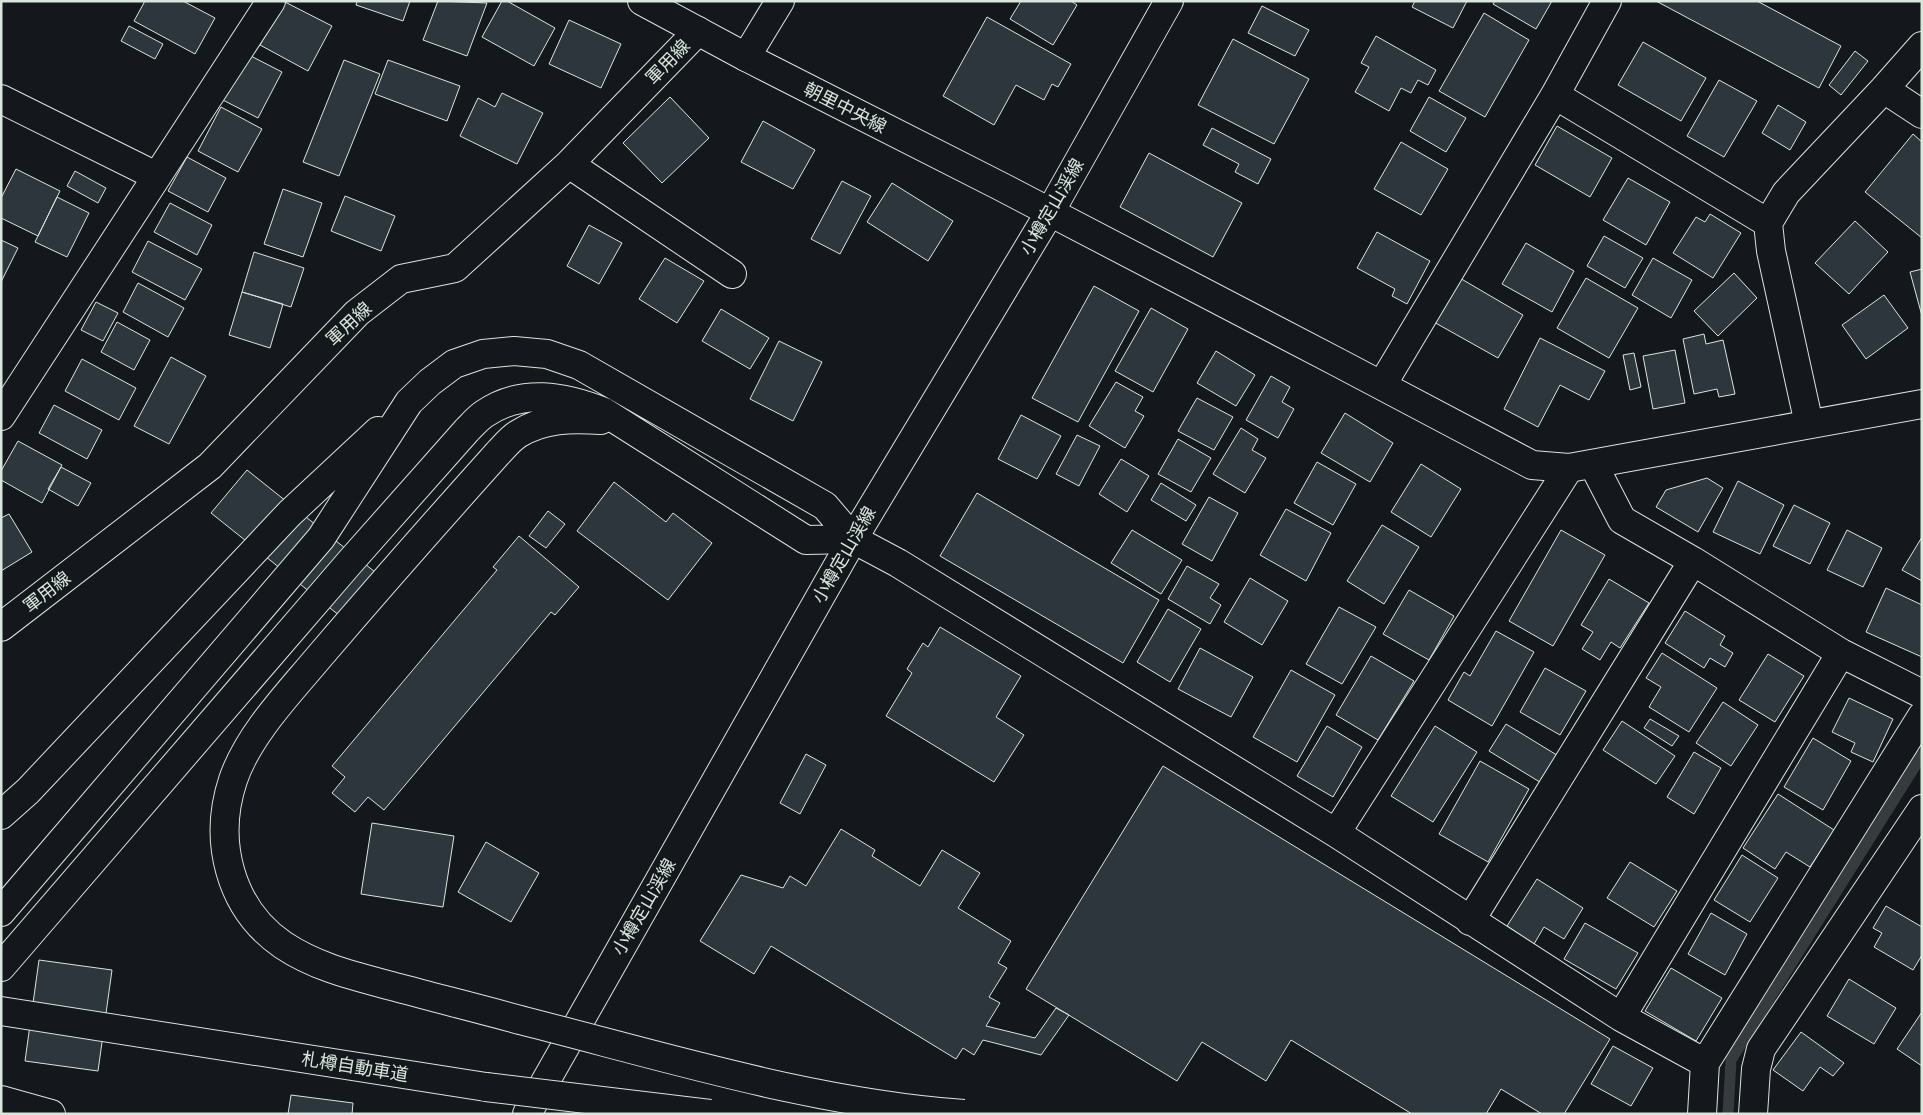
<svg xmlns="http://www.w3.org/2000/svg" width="1923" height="1115" viewBox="0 0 1923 1115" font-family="Arial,'Noto Sans JP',sans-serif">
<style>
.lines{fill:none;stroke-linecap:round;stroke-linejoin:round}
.stream{stroke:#363b3e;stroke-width:11}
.building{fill:#2c363c;stroke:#d8e6dc}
.street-casing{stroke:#d8e6dc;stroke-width:30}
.secondary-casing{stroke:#d8e6dc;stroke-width:30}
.primary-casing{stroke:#d8e6dc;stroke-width:30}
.highway-casing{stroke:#d8e6dc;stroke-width:30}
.street{stroke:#14181c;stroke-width:28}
.secondary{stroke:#14181c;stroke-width:28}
.primary{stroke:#14181c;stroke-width:28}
.highway{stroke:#14181c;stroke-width:28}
.highway-bridge-casing{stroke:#d8e6dc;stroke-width:30;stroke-linecap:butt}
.highway-bridge{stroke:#14181c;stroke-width:28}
.labels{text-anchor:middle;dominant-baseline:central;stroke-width:4;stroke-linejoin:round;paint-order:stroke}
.street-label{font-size:18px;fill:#d8e6dc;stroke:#14181c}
</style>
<rect width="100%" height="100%" fill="#14181c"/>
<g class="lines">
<!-- stream -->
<path class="stream" d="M1728 1114 1731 1060 1922 755"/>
</g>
<!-- building -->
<path class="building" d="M145 1H183L215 18 195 54 134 21Z
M283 1 332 26 308 71 260 45Z
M357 1H410L403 21 356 5Z
M438 1 487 3 467 56 423 40Z
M502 1H507L555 28 534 66 482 37Z
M1021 1H1071L1077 5 1053 45 1010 19Z
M1415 1H1467L1453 28 1412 7Z
M1495 1H1552L1536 29 1493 4Z
M1656 1H1757L1841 46 1819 88Z
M1262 6 1309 30 1295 56 1248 33Z
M1484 13 1529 40 1485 117 1439 91Z
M987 17 1071 64 1058 87 1052 84 1044 100 1016 85 994 125 943 96Z
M569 20 621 44 601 88 549 64Z
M129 26 163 44 155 59 121 41Z
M1376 36 1436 70 1428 85 1418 80 1411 93 1401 88 1389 111 1355 92 1369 67 1361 63Z
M1233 39 1309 79 1274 144 1198 105Z
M1643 42 1706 78 1681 121 1618 85Z
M1855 51 1868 61 1841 95 1829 85Z
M243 52 282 72 258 118 219 98Z
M344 60 380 74 339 176 303 162Z
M388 60 460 86 447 121 375 94Z
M1719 80 1757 101 1724 157 1687 136Z
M502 93 543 113 517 164 460 136 478 98 495 107Z
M670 97 709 138 662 183 623 143Z
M1429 97 1466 118 1446 152 1410 131Z
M1778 105 1806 122 1790 150 1762 133Z
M221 107 262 129 238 172 198 151Z
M763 121 815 150 793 189 741 162Z
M1557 126 1612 158 1590 197 1535 165Z
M1212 128 1271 159 1258 184 1235 172 1239 164 1203 145Z
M1913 134 1922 142V238L1865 192Z
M1401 142 1448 169 1421 215 1374 189Z
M1149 153 1242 203 1213 257 1120 207Z
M187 157 226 178 208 212 168 191Z
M16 169 60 191 38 236 1 218V198Z
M75 171 106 188 98 203 67 186Z
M1628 178 1670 202 1646 245 1603 220Z
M842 181 871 196 840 254 811 239Z
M892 183 953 221 928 261 867 222Z
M283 189 322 203 303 257 264 244Z
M345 196 395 216 381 251 331 231Z
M57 197 89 213 67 257 35 242Z
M170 203 212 225 197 255 154 232Z
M1710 214 1741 233 1713 278 1673 253 1696 217 1705 222Z
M1855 221 1888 252 1849 294 1815 263Z
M589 225 622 243 599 284 567 266Z
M1377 232 1430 261 1407 304 1392 296 1395 289 1357 268Z
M1604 236 1643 258 1625 288 1587 266Z
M1 240 18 248 1 282Z
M148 241 202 269 185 300 132 272Z
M1526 243 1574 271 1552 312 1502 284Z
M254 252 304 268 291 307 242 292Z
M665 258 704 281 677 323 639 299Z
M1653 258 1692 280 1671 318 1632 295Z
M1922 269V316L1910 272Z
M1734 273 1757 298 1718 336 1694 311Z
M1458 277 1523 315 1498 358 1432 321Z
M1586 278 1638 308 1609 358 1557 328Z
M138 283 184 308 168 337 123 312Z
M1094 286 1139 311 1078 422 1032 398Z
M242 292 283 304 270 348 229 335Z
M1884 295 1908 328 1866 359 1842 325Z
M96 302 118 313 103 341 81 330Z
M1151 308 1188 329 1153 392 1115 371Z
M721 309 769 338 750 369 702 341Z
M117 322 150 340 134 370 101 352Z
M1704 334 1706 344 1723 340 1735 394 1719 397 1717 389 1694 394 1683 339Z
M1540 338 1605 371 1589 400 1560 385 1538 427 1504 409Z
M779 341 822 362 793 421 750 399Z
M1675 350 1685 403 1653 409 1643 356Z
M1216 351 1255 375 1236 406 1197 383Z
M1634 353 1641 387 1630 390 1623 355Z
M171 357 206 376 169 444 134 426Z
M82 359 136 388 119 420 65 391Z
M1271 376 1290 387 1282 402 1294 409 1278 438 1246 420Z
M1116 382 1143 397 1135 411 1144 416 1125 448 1089 426Z
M1197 398 1233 417 1214 450 1178 431Z
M54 405 102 430 87 459 39 433Z
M1345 413 1393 443 1370 482 1321 453Z
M1021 415 1061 436 1037 479 998 459Z
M1241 428 1258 439 1252 450 1266 458 1245 493 1213 474Z
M1077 435 1100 446 1079 486 1056 474Z
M1178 439 1211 458 1191 492 1158 474Z
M18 441 62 465 42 503 1 480V471Z
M1121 459 1149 476 1127 512 1099 494Z
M1317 462 1356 484 1333 525 1294 503Z
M1421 464 1461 489 1431 537 1391 512Z
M61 467 91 483 78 506 48 489Z
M247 470 380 576 345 620 211 513Z
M1707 478 1723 488 1698 532 1656 507 1666 490Z
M1738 481 1784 505 1760 554 1713 532Z
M614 482 666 522 673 513 712 543 668 600 577 531Z
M1161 483 1196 505 1186 521 1151 500Z
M977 493 1159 600 1123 663 940 556Z
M1209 497 1238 513 1212 561 1182 544Z
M1794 505 1830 523 1810 564 1773 546Z
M1286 509 1331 533 1306 581 1260 555Z
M548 511 565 524 546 548 529 536Z
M9 514 32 552 1 571V518Z
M1382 525 1419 547 1384 604 1347 581Z
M1132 530 1182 560 1161 594 1111 563Z
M1561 530 1605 555 1553 646 1509 621Z
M1847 530 1882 548 1863 587 1827 570Z
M519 536 579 587 555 615 551 612 384 810 368 797 355 812 332 793 345 777 332 766 497 570 493 567Z
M1922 537V581L1902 570Z
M1187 566 1219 584 1210 598 1221 605 1210 624 1168 599Z
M1250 578 1288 601 1262 645 1224 622Z
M1609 579 1649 603 1620 648 1611 642 1600 660 1582 649 1593 632 1581 625Z
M1886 588 1922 605V657L1866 632Z
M1409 590 1454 616 1429 660 1383 634Z
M1339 607 1376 627 1342 684 1306 664Z
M1168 609 1201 629 1170 682 1137 662Z
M1685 611 1725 636 1720 645 1733 653 1725 667 1710 658 1704 668 1665 643Z
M940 627 1021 676 996 717 1024 735 994 782 886 716 912 673 907 669 923 643 928 647Z
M1496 631 1534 652 1492 726 1448 700 1464 672 1470 676Z
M1200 648 1253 677 1231 717 1178 689Z
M1662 653 1717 688 1689 732 1649 707 1661 687 1646 678Z
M1768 654 1804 676 1775 722 1739 700Z
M1371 656 1414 681 1378 740 1336 715Z
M1545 668 1586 691 1560 735 1520 712Z
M1291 670 1335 695 1297 762 1253 737Z
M1849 698 1893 719 1873 762 1851 752 1855 743 1832 732Z
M1723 702 1758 725 1731 766 1696 743Z
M1650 719 1679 736 1672 746 1644 728Z
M1622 721 1675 756 1656 784 1603 750Z
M1506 724 1560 757 1543 784 1489 751Z
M1327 726 1362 747 1333 797 1297 776Z
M1435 726 1477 752 1433 822 1391 796Z
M1813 738 1851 761 1823 810 1784 787Z
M1694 752 1721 768 1694 814 1667 797Z
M806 754 826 765 800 814 780 803Z
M1480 761 1529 789 1488 862 1439 834Z
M1163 766 1610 1039 1564 1114H1542L1501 1089 1486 1114H1412L1291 1040 1266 1081 1202 1042 1177 1081 1026 989Z
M1778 794 1834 830 1810 867 1786 852 1775 869 1743 848Z
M372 823 454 836 443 907 361 894Z
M841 829 875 850 872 856 920 886 942 850 980 873 958 908 1011 941 998 963 1007 968 989 997 1000 1003 986 1026 1035 1038 1056 1008 1069 1015 1041 1055 983 1040 974 1055 963 1048 956 1059 771 946 754 974 700 941 741 875 783 888 790 876 806 886Z
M486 842 539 873 511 922 458 892Z
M1742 855 1778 878 1750 922 1714 900Z
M1630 862 1677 891 1654 927 1607 898Z
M1537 879 1583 908 1564 939 1544 927 1534 944 1507 926Z
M1886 906 1922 927V955L1913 970 1874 947 1882 933 1873 928Z
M1711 913 1747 934 1725 975 1688 954Z
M1585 923 1638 953 1616 989 1564 959Z
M39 960 112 970 98 1071 25 1061Z
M1671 968 1722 998 1696 1041 1645 1011Z
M1849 979 1896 1008 1874 1044 1827 1016Z
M1922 1012V1066L1897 1049Z
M1801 1032 1844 1063 1833 1076 1820 1067 1803 1091 1773 1070Z
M1613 1046 1653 1068 1631 1106 1591 1084Z
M291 1095 353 1103 352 1114H288Z"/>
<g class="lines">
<defs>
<path id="street" d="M746 57 780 1
M1884 89 1922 114
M1555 95 1768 223
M1 99 156 176
M569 164 732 274
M1382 385 1555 95 1607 1
M1 416 271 1
M1809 424 1771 251 1768 223 1786 193 1884 89 1922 46
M1593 464 1622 520 1693 561 1841 653 1922 694
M853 539 898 563 1336 833 1621 1017 1705 1063
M1 627 210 466 357 313 401 279 455 268 569 164 698 31
M1336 833 1569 468
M1470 921 1693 561
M1621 1017 1841 653
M1702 1114 1705 1063 1922 716
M1753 1114 1756 1069 1761 1049 1922 809"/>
<path id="secondary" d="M642 1 746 57 1000 186 1339 363 1532 465 1569 468 1922 404"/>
<path id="primary" d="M527 1114 853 539 1050 212 1169 1"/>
<path id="highway" d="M1 815 28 791 290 513 378 431
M1 912 321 538 409 402 430 382 454 364 483 354 514 351 547 354 579 365 825 506 853 539
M1 967 350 562 467 430C472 425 478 418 484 414 522 388 564 396 604 412L806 540 853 539
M1 1011 486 1087
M520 1020C480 1009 440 999 399 988 359 977 319 969 283 945 229 908 213 840 233 780 248 735 289 693 319 657 378 588 437 521 498 453 504 447 510 439 518 434 543 418 572 418 601 420
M1 1100 51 1114"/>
</defs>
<!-- street casing -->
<use href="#street" class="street-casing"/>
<!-- secondary casing -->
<use href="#secondary" class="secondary-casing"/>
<!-- primary casing -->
<use href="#primary" class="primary-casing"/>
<!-- highway casing -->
<use href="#highway" class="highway-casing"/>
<!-- street -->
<use href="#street" class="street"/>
<!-- secondary -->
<use href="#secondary" class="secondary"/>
<!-- primary -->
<use href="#primary" class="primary"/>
<!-- highway -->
<use href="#highway" class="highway"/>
<defs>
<path id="highway-bridge" d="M520 1020C666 1057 813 1103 964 1114
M486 1087 710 1114"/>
</defs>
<!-- highway-bridge casing -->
<use href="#highway-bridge" class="highway-bridge-casing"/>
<!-- highway-bridge -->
<use href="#highway-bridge" class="highway-bridge"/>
</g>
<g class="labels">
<!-- street labels -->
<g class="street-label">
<text transform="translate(668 62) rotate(-46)">軍用線</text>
<text transform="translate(845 108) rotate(27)">朝里中央線</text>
<text transform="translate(1052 207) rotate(-60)">小樽定山渓線</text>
<text transform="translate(349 324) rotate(-43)">軍用線</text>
<text transform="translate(844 555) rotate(-60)">小樽定山渓線</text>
<text transform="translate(47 592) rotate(-38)">軍用線</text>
<text transform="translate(644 907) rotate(-60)">小樽定山渓線</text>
<text transform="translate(355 1067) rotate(9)">札樽自動車道</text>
</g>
</g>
<!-- border -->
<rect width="1923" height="1115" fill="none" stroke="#d8e6dc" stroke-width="5"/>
</svg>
